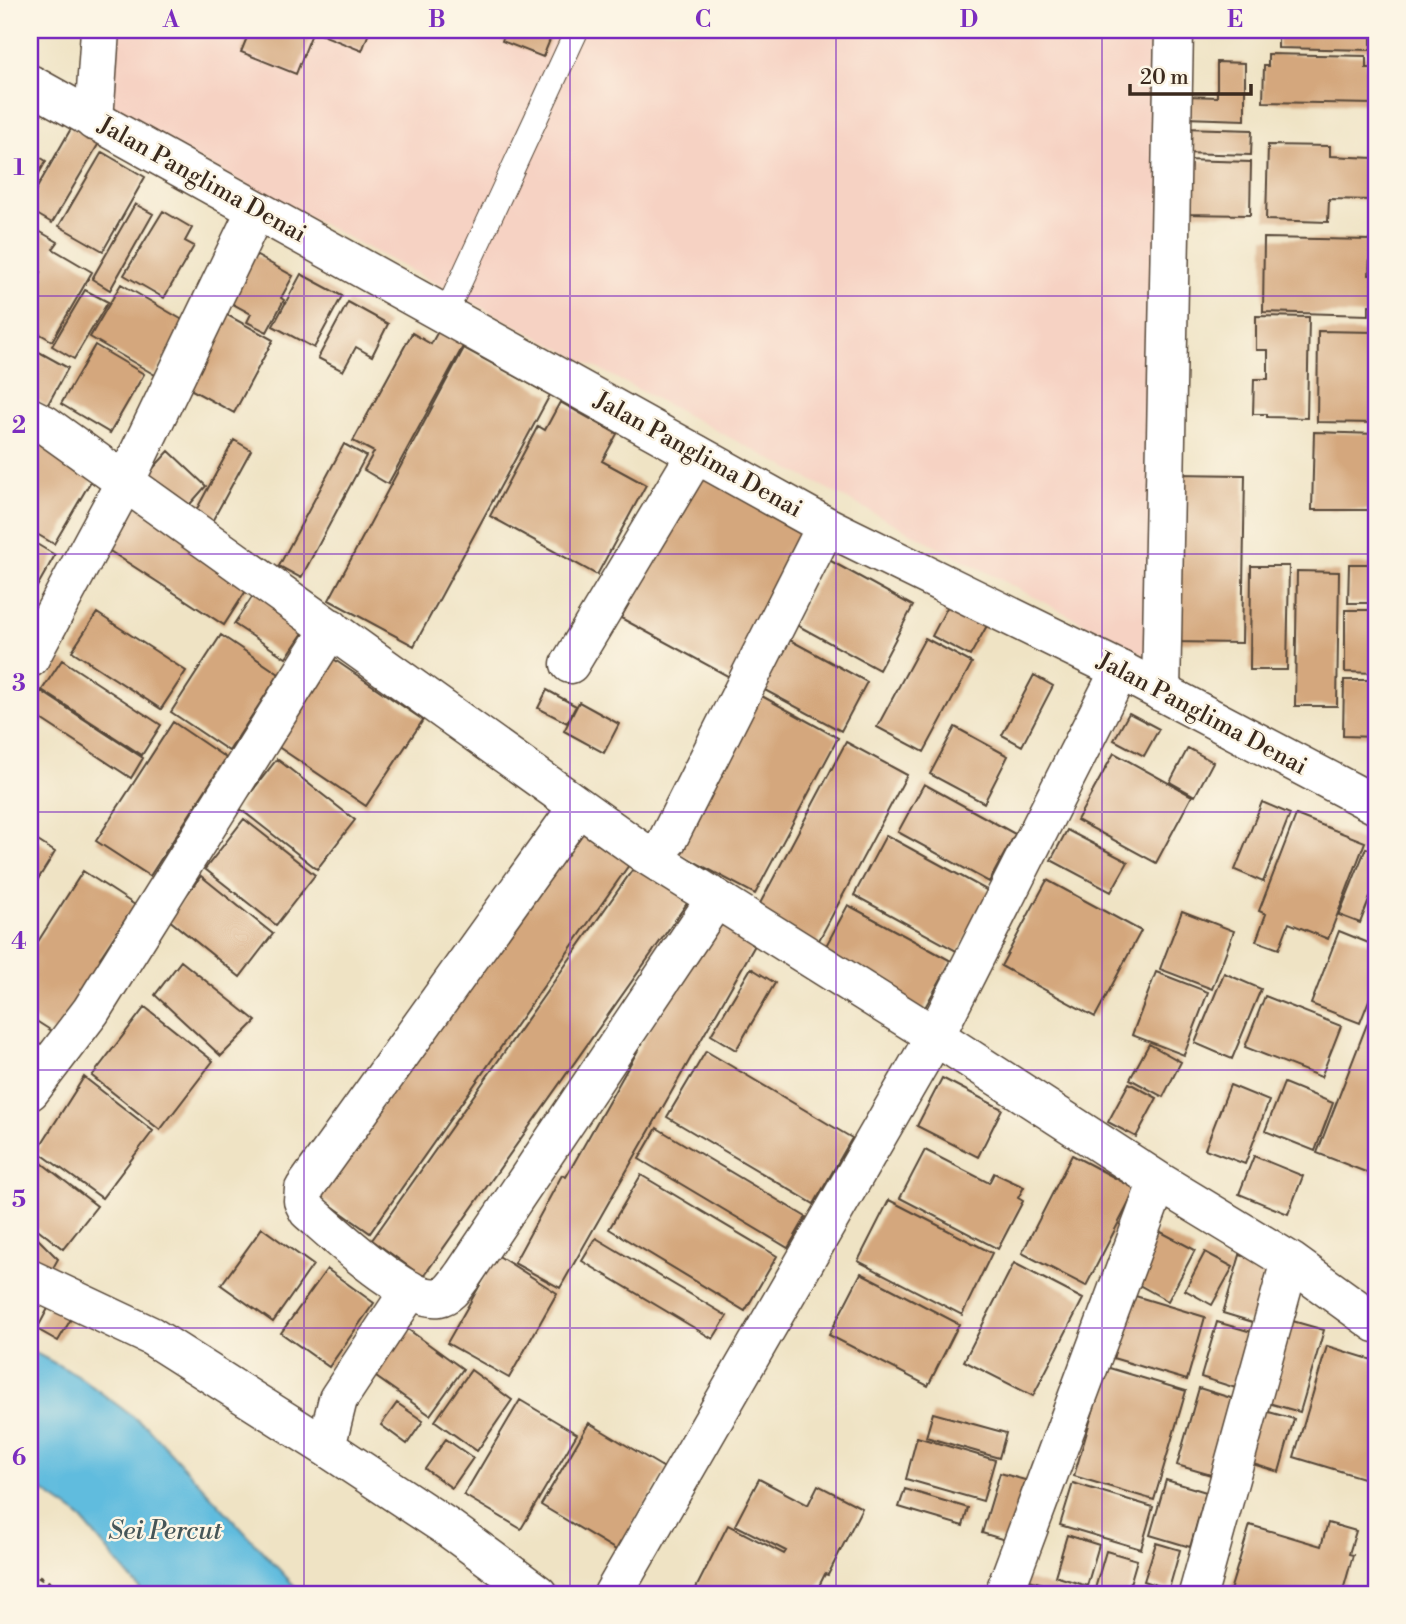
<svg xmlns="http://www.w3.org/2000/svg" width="1406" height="1624" viewBox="0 0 1406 1624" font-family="'Libre Bodoni',serif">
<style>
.built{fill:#f6d2c3}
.water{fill:#60bcde;stroke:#4e737e;stroke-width:2}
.building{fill:#d4a77d}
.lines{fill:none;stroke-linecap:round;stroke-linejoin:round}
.service-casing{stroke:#564637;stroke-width:25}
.minor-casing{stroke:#564637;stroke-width:41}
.primary-casing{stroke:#564637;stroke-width:41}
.path{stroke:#564637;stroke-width:4.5;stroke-dasharray:5 5;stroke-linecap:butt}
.service{stroke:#fff;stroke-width:23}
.minor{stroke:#fff;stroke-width:38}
.primary{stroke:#fff;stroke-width:38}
.grid{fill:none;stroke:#7b2cbf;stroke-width:2;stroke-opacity:0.55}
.labels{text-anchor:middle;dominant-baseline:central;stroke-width:5;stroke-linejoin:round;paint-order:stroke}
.street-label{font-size:24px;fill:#3b2a1e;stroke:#fcf5e5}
.water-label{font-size:26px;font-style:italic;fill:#465658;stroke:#fcf5e5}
.neatline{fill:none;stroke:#7b2cbf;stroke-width:2.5}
.grid-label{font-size:23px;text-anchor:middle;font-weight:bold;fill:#7b2cbf}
</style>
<rect width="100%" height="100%" fill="#fcf5e5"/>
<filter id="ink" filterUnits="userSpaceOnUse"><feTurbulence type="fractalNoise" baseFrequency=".0143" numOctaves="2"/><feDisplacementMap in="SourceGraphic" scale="14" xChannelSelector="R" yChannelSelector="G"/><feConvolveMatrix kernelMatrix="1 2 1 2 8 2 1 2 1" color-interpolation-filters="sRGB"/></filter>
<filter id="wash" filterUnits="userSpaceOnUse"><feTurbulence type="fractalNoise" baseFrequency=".00686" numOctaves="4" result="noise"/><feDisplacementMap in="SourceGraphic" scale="28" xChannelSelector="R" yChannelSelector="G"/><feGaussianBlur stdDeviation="1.57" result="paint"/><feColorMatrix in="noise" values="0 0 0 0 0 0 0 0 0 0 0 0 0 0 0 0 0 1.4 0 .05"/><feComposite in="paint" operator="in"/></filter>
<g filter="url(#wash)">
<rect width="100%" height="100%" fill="#efe3c4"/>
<!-- built -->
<path class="built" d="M113 30H1164L1156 661 112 114Z"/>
<!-- water -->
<path class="water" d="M30 1350 77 1375 147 1427 302 1594H144L78 1515 30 1482Z"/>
<g id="blocks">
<!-- building -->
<path class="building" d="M250 30H370L362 51 313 31 296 74 241 52Z
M506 30H554L543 57 502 41Z
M1278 30H1371V50L1278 48Z
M1268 54 1366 56V68H1376V104L1263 102 1264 66H1268Z
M1217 62 1245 63V120L1185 118 1186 96 1217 97Z
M72 127 99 143 52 223 30 210V200Z
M1183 128 1252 130 1251 155 1183 153Z
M1268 145 1330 146V156L1374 158 1373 200 1329 199 1328 222 1266 220Z
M30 151 46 161 30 189Z
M102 152 145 177 103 251 59 226Z
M1183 160 1251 162 1250 215 1183 214Z
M135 204 153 214 110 290 92 279Z
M163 211 192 228 185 241 194 246 164 298 124 275Z
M30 226 58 242 53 249 92 272 52 341 30 328V291L41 272 30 265Z
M1264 238 1371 240 1369 275H1376V305H1369V315L1263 312Z
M250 252 293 276 281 298 284 300 267 332 247 322 251 314 224 299Z
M301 274 342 296 314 348 273 326Z
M121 284 186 322 155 375 90 337Z
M85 290 108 302 74 359 52 346Z
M348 302 388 324 372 356 356 347 343 371 318 358Z
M220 311 273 340 234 413 181 384Z
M1256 316 1309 317 1307 418 1267 417V414H1253L1254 379H1268V350H1256Z
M441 326 467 339 388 484 364 470 374 452 353 441 412 333 431 344Z
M1318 331 1376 332V423L1317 422Z
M95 345 144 374 110 433 61 404Z
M30 347 68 368 47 406 30 396Z
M464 348 550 395 414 646 329 600Z
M560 402 617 434 602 461 646 485 597 575 490 516 538 426 545 430Z
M1314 432 1376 434V510H1312Z
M30 436 95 474 54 544 30 530Z
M234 440 251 450 209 527 192 518Z
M344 444 366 456 301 578 279 566Z
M169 451 206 486 184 511 146 476Z
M698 473 812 535 733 679 621 618Z
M1174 474 1245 475 1242 643 1172 642Z
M128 498 253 580 224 625 99 544Z
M30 540 55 555 30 599Z
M829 560 913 606 879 670 795 624Z
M1349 564H1376V603H1348Z
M1251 566H1289L1287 670H1250Z
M1297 571 1339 572 1337 706H1295Z
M259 587 311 621 286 658 234 624Z
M951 600 989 622 970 656 932 636Z
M1345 610H1376V673L1345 672Z
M97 613 186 671 161 709 72 651Z
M221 635 279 674 229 751 171 712Z
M925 638 972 663 924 752 877 727Z
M788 639 867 682 841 731 761 688Z
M329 656 423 720 366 806 271 742Z
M62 660 161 725 142 755 42 690Z
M1034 675 1053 686 1022 746 1002 735Z
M1344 680H1376V737L1343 736Z
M547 690 576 706 567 723 538 708Z
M41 691 143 758 131 778 30 712Z
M760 695 838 738 755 894 676 852Z
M579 702 619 724 604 753 564 731Z
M1129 713 1159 729 1144 756 1114 740Z
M173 722 226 758 150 876 96 841Z
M955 727 1008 756 984 803 930 774Z
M846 742 907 775 817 944 756 911Z
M1188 748 1213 762 1195 796 1170 782Z
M1114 753 1192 796 1156 863 1077 820Z
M277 759 355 820 317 869 239 808Z
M924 784 1015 834 989 882 898 832Z
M1262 802 1290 814 1263 882 1235 870Z
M1296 815 1365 842 1328 939 1289 923 1279 949 1256 941 1266 914 1259 911Z
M585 818 636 855 370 1233 318 1196Z
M244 819 315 875 276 925 205 869Z
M1067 830 1128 862 1111 892 1051 860Z
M886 835 990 892 958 952 854 895Z
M30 836 55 852 30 892Z
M1366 848 1376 852V882L1360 923 1339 915Z
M638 862 690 899 423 1277 372 1240Z
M83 871 135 905 100 958 103 960 55 1033 30 1017V954Z
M201 876 273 934 240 977 168 919Z
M1047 880 1141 931 1095 1017 1001 966Z
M848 905 951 961 923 1011 821 955Z
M1182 911 1234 931 1212 989 1160 969Z
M716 913 759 938 560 1288 514 1263 562 1175 566 1177Z
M1339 931 1376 946V982L1360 1023 1311 1004Z
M181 961 256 1021 221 1056 155 995Z
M751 968 775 983 736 1050 711 1035Z
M1156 972 1208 992 1184 1055 1132 1035Z
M1224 973 1261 989 1232 1059 1195 1043Z
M1265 996 1341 1026 1321 1077 1245 1047Z
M1376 1001V1176L1317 1153Z
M145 1007 213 1061 160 1130 92 1076Z
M1149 1044 1181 1062 1163 1097 1130 1079Z
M706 1051 852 1138 814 1204 667 1117Z
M84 1077 153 1131 102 1198 37 1151Z
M942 1078 1002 1109 978 1157 917 1126Z
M1129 1083 1157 1098 1136 1137 1108 1122Z
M1284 1083 1333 1103 1315 1151 1265 1131Z
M1230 1085 1269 1101 1245 1164 1205 1149Z
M657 1128 806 1217 788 1248 639 1159Z
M925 1150 989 1183 994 1173 1024 1187 1018 1198 1023 1201 998 1249 900 1198Z
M30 1154 97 1206 63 1249 30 1223Z
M1072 1155 1136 1189 1086 1286 1022 1253Z
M1254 1156 1303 1176 1288 1214 1239 1194Z
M641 1175 777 1256 745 1311 609 1229Z
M889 1200 992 1253 962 1315 858 1261Z
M262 1228 313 1265 273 1322 221 1285Z
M30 1231 58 1259 48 1277 30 1267Z
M1159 1231 1195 1250 1168 1301 1132 1281Z
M596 1238 727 1316 713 1339 582 1261Z
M1205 1252 1233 1267 1212 1305 1185 1290Z
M497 1255 557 1293 509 1378 447 1343Z
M1240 1255 1273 1265 1256 1323 1223 1313Z
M1014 1263 1083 1299 1033 1396 964 1361Z
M327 1269 374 1303 329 1367 281 1333Z
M861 1273 959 1324 928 1386 829 1335Z
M1132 1295 1205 1317 1187 1380 1113 1358Z
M52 1301 74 1314 58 1341 37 1329Z
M1282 1318 1324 1330 1300 1412 1258 1400Z
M1217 1322 1255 1333 1239 1389 1201 1377Z
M402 1325 463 1369 430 1415 369 1372Z
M1327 1346 1376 1361V1482L1294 1457Z
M1106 1367 1186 1391 1154 1500 1074 1476Z
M471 1370 512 1400 477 1451 435 1421Z
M1199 1388 1234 1399 1211 1475 1177 1465Z
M520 1400 577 1434 521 1529 464 1495Z
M397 1403 423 1421 407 1444 381 1425Z
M1258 1409 1294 1419 1279 1472 1243 1461Z
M933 1413 1006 1433 999 1458 926 1437Z
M589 1423 666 1469 618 1551 541 1505Z
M917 1437 995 1460 983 1501 906 1479Z
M446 1439 473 1458 452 1488 425 1469Z
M1000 1473 1032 1482 1015 1543 982 1533Z
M759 1479 808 1505 818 1485 862 1508 828 1575 825 1574 815 1594H698L694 1592 728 1525 784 1554 786 1551 735 1525Z
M1166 1480 1206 1492 1190 1547 1150 1535Z
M1073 1483 1153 1507 1141 1549 1060 1525Z
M905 1489 968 1508 963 1526 899 1507Z
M1328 1523 1356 1531 1349 1554 1353 1555 1342 1594H1229L1250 1525 1321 1546Z
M1067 1535 1099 1545 1087 1586 1055 1576Z
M1156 1543 1180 1550 1169 1589 1144 1581Z
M1106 1551 1137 1560 1127 1594 1094 1592Z
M1026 1579 1077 1594H1022Z"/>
</g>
</g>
<g filter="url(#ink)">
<use href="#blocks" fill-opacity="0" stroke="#564637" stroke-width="2"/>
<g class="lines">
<defs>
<path id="service" d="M445 315 577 30"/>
<path id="minor" d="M94 121 100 30
M30 417 44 424 645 854 935 1036 1158 1181 1290 1261 1376 1323
M30 658 125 482 256 210
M570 664 696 454
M1161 692 1174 30
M578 807 304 1189 303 1201 308 1211C333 1232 406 1303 439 1297 450 1295 456 1284 463 1275L715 900
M668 839 826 526
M30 1091 91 1011 331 628
M30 1279 151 1336 326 1447
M410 1290 338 1399 326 1447 447 1527 538 1594
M613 1594 935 1036 1120 670
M1004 1594 1158 1181
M1198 1594 1290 1261"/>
<path id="primary" d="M30 84 826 526 1120 670 1376 805"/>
</defs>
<!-- service casing -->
<use href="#service" class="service-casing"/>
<!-- minor casing -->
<use href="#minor" class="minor-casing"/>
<!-- primary casing -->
<use href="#primary" class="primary-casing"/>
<!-- path -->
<path class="path" d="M30 1571 66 1594"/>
<!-- service -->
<use href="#service" class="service"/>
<!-- minor -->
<use href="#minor" class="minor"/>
<!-- primary -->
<use href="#primary" class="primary"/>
</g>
</g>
<!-- grid -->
<path class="grid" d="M304 30V1594M570 30V1594M836 30V1594M1102 30V1594M30 296H1376M30 554H1376M30 812H1376M30 1070H1376M30 1328H1376"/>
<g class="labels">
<!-- street labels -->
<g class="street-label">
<text transform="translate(202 180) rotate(29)">Jalan Panglima Denai</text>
<text transform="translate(698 455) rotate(29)">Jalan Panglima Denai</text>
<text transform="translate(1202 714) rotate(28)">Jalan Panglima Denai</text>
</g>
<!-- water labels -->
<g class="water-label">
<text x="165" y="1531">Sei Percut</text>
</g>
</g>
<!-- margin -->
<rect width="1406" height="1624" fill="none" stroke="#fcf5e5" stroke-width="77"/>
<!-- scale -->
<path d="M1130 84v10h121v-10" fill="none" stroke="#3b2a1e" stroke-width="3.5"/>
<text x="1140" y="84" font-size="21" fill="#3b2a1e" stroke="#fcf5e5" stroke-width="5" paint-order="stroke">20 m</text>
<rect x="38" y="38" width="1330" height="1548" class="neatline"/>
<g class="grid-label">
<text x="171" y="27">A</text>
<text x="437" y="27">B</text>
<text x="703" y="27">C</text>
<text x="969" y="27">D</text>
<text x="1235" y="27">E</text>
<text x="19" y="175">1</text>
<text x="19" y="433">2</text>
<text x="19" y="691">3</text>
<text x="19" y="949">4</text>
<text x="19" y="1207">5</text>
<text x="19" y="1465">6</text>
</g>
</svg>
